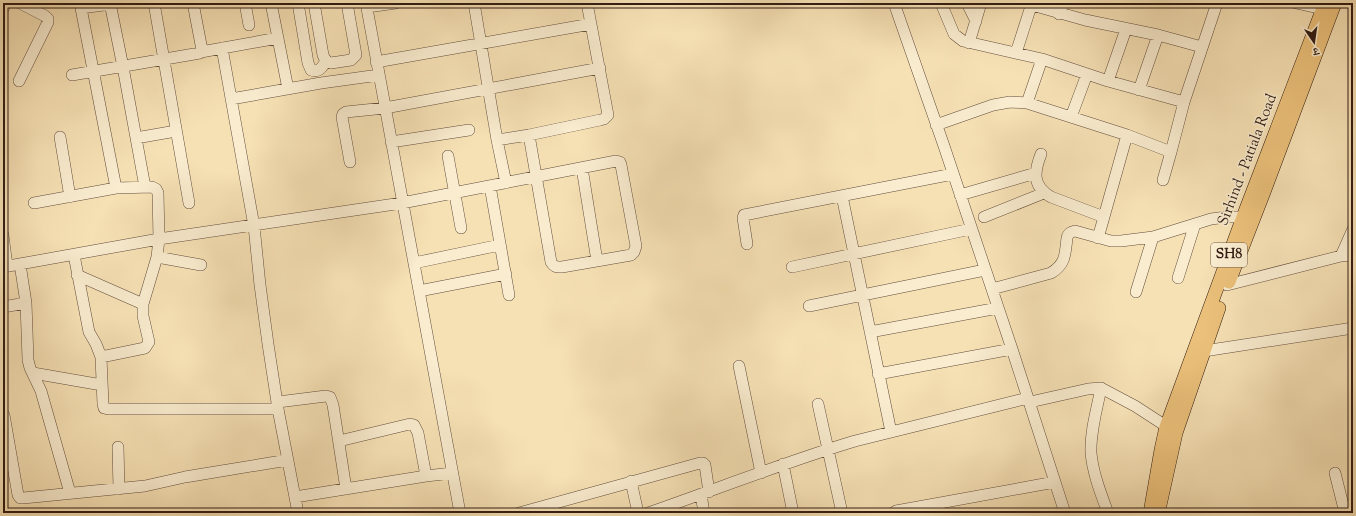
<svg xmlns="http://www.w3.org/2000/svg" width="1356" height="516" viewBox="0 0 1356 516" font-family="'Sorts Mill Goudy','Noto Serif Devanagari',serif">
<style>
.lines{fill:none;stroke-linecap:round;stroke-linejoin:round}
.minor-casing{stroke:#634d3c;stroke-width:12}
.major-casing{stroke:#321c13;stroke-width:14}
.minor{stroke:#f9eccf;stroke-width:11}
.major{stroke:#ebc07a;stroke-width:13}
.labels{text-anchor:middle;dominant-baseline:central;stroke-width:3;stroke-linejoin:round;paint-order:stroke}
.shield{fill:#f9eccf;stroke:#6e5a4b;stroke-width:1}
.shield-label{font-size:14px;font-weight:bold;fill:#321c13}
.street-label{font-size:15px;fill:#321c13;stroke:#f9eccf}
</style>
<rect width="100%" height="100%" fill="#f6e1b5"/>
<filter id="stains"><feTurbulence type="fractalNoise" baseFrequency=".005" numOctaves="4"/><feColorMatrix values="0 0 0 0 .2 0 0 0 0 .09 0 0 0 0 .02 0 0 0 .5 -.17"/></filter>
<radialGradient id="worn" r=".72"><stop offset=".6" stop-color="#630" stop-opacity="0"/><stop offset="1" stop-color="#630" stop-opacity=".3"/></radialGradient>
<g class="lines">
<defs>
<path id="minor" d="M80 3 116 188
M110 3 123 67 145 187
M154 3 189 203
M245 3 249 25
M271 3 288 89
M298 3 308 63 311 70C319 73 323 67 326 60
M314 3 323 55C325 60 326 62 331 63L351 60 356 55 347 3
M366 3 460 513
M474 3 497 140 506 183
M894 3 944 146 1012 349 1065 513
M941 3 954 34 963 41 1042 59 1108 81 1184 102
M967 3 976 21
M1296 3 1323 9
M1032 5 1085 20 1158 35 1202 47
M367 7 396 3
M81 8 111 4
M3 9 6 3
M1059 14 1063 3
M969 43 981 3
M222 48 254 226 260 285 268 344 278 409 298 513
M201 52 278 38
M1016 53 1032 3
M376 62 591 24
M72 75 200 53 202 50 193 3
M19 81 48 22V19L45 16 20 3
M1108 81 1126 29
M1139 90 1158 35
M231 99 321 83 379 75
M1027 103 1042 59
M1071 117 1087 74
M936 125 993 105 1010 102 1027 103 1127 135 1171 152 1163 180
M60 137 70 197
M136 138 176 131
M497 140 529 135 600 120 604 119 608 115 587 3
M391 142 469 130
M1171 152 1184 102 1217 3
M1041 154C1034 172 1032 186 1051 197L1104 217
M448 156 461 228
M350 162 342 117 343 114 346 112 385 108 600 68
M582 168 597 261
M490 186 509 295
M960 195 1036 173
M842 196 891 432
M34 203 116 188 152 187 156 189 158 193 159 239 157 257 143 304V316L149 342 145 348 101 357
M984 217 1044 193
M3 235 7 266
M1098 238 1127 135
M747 244 743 218 744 215 953 174
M74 255 89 332 96 344 101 357 103 404 104 408 108 409H278
M1341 256 1353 229
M157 257 201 265
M414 263 500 245
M20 264 26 303 28 360 30 368 41 391 70 493
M3 267 159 239 402 203 616 161 620 162 621 165 636 246 634 252 631 255 562 267C556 267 554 267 551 262L529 135
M792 267 971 229
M77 275 143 304
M1178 278 1195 224
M1227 285 1341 256 1353 255
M992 289 1051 273C1066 264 1065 254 1067 238 1068 233 1071 232 1075 231L1111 241H1121L1153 237 1211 219 1226 217H1243
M419 291 506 274
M1136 292 1153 237
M809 306 985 270
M3 307 26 303
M870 332 998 308
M1204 351 1353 328
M739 366 761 473
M33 373 102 385
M878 374 1012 349
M1101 388C1097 409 1090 432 1091 453 1093 474 1101 494 1108 513
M278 402 326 396 330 397 333 405 346 489
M1030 402 1088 389 1101 388 1135 406 1172 430
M818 404 842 513
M4 415 18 495 20 498H23L145 486 185 477 288 460
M339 441 410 424 414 425 418 433 426 476
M118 447 119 489
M783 464 793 513
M1335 473 1345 513
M631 481 638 513
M701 494 704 513
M295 497 426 476 452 473
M519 513 700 463H703L705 465 709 492
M648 513C717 489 785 462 855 441L1028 398
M893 513 896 511 1055 482"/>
<path id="major" d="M1229 282 1264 192 1335 3
M1160 505 1176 433 1219 308
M1150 513 1161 450 1166 427 1243 217 1325 3"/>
</defs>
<!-- minor casing -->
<use href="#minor" class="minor-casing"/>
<!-- major casing -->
<use href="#major" class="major-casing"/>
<!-- minor -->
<use href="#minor" class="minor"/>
<!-- major -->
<use href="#major" class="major"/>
</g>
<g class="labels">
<!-- shield labels -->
<rect class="shield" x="1211" y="243" width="36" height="24" rx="3"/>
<g class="shield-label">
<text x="1229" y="255">SH8</text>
</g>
<!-- street labels -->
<g class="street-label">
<text transform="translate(1248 160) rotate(-69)">Sirhind - Patiala Road</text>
</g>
</g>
<!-- margin -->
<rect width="1356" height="516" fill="none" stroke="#f6e1b5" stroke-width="16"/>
<rect x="4" y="4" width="1348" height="508" fill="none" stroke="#321c13" stroke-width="2"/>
<rect x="8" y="8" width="1340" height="500" fill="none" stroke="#321c13"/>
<!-- north arrow -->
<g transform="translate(1314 42) rotate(167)" stroke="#f9eccf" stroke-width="3" paint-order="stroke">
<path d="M0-3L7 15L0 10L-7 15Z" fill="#321c13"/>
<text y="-6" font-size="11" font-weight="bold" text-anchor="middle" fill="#321c13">उ</text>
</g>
<rect width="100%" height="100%" filter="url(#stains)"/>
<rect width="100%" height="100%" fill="url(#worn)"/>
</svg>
